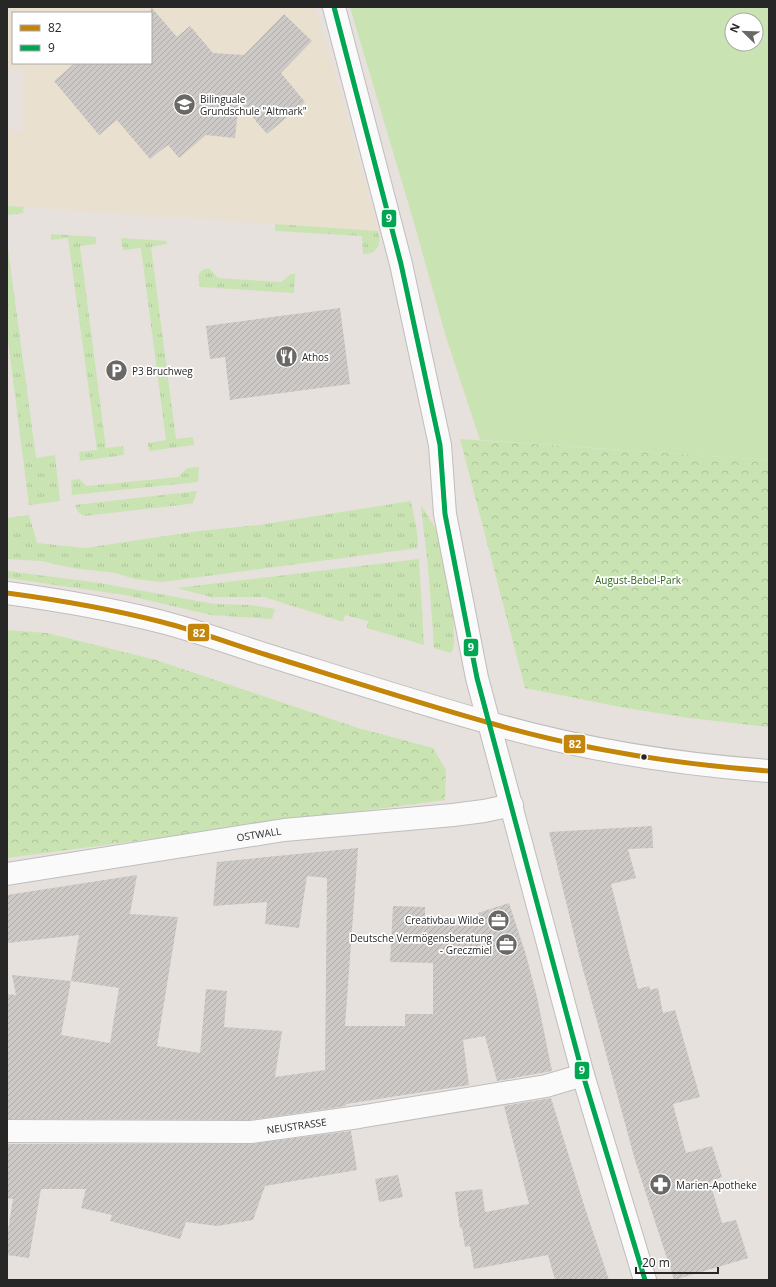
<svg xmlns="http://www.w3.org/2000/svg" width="776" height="1287" viewBox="0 0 776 1287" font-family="'Open Sans',sans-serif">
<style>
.education{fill:#eae0cf;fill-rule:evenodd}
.grass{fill:url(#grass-tufts)}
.park{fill:url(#park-crowns)}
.garden{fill:#c9e4b2;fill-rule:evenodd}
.building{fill:url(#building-hatch);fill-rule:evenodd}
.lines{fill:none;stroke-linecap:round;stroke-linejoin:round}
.minor-casing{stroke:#bfbdbe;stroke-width:24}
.secondary-casing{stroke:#bfbdbe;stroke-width:24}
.minor{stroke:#fbfafa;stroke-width:22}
.secondary{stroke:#fbfafa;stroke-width:22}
.bus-1-casing{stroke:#fff;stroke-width:8}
.bus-2-casing{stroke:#fff;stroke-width:8}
.bus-1{stroke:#c3860a;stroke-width:5}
.bus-2{stroke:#00a651;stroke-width:5}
.bus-dot{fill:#272727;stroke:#fff;stroke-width:1.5}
.labels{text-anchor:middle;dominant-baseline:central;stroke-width:3.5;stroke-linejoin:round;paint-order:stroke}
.poi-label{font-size:10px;fill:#272727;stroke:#fff;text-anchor:start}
.park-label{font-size:10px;fill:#2a6615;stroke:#fff}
.street-label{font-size:10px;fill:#272727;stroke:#fff}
.line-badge{stroke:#fff;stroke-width:1.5}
.badge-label{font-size:11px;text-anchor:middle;font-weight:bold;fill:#fff}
</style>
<defs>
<pattern id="grass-tufts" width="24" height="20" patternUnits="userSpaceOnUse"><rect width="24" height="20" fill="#c9e4b2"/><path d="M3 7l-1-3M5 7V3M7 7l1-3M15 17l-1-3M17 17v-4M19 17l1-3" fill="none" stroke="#adc499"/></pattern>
<pattern id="park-crowns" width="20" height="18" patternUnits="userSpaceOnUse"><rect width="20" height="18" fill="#c9e4b2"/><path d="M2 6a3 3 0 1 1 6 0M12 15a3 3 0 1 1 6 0" fill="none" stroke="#adc499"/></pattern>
<pattern id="building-hatch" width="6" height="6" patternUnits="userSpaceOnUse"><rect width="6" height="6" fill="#ccc9c6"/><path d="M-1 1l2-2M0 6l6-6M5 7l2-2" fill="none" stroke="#afadaa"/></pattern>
</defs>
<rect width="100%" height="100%" fill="#e6e1dc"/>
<!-- education -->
<path class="education" d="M7 7H315L337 80 378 231 7 206V130L24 131V69H7ZM13 13H151V63H13Z"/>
<!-- grass -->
<path class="grass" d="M7 206 24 207 23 213 7 215Z
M275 224 378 231C382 243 378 255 363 254L362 236 275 231Z
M51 234 96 237V244L80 246 106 448 123 446 124 455 80 461 79 452 97 450 68 238 51 240Z
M121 238 167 241V244L151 247 176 439 193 437 194 445 149 451 148 443 166 440 141 248 123 250Z
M7 241 36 458 55 455 60 501 29 505 7 333Z
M209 268 218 278 281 282 291 274H295L294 293 200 287C198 276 196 271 209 268Z
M199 467 198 482 72 495 71 480 79 479 87 486 178 477 187 468Z
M197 491 193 503 189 504 84 516 78 512 75 505Z
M411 501 417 532 418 548 162 582 135 579 115 573 73 568 41 561 7 559V518L29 515 37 543 85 548 199 531 259 525Z
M421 505 437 531 453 611 454 641 453 649 451 653 434 648 429 577Z
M419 559 424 645 367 628 368 621 345 615 343 622 264 597H211L177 588Z
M7 571 100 583 214 604 251 605 275 609 272 619 211 615 125 595 7 578Z"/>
<!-- park -->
<path class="park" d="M460 439 769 460V727L689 718 620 707 525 688Z
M7 630 47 633 156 660 358 728 433 748 446 770 445 800 7 858Z"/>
<!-- garden -->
<path class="garden" d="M350 7H769V460L480 440 446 337 412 216ZM732 20H756V44H732Z"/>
<!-- building -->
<path class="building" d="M151 7 177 37 190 26 213 53 244 55 284 14 312 41 281 73 305 102 267 134 239 101 235 138 206 135 179 158 168 145 150 159 117 120 99 135 54 81 75 63H151Z
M340 308 350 384 230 400 225 357 210 359 206 326Z
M652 826 653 848 628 849 636 878 611 884 638 989 649 986 650 990 658 988 663 1013 675 1010 700 1097 673 1104 686 1153 712 1146 722 1177 710 1182 722 1223 736 1220 748 1258 674 1280 635 1160 579 955 549 832Z
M358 848 345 1026H405V1014H433V963L390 962 393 906 425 907V924L482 926 478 913 509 903 526 955 537 997 552 1071 497 1081 485 1036 463 1040 469 1085 346 1104V1106L250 1120 7 1119V994L16 995 12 975 71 981 79 935 7 943V895L137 875 130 914 178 917 157 1046 200 1053 206 989 227 991 224 1027 282 1031 275 1077 325 1070 327 878 307 876 299 928 265 924 267 902 213 906 217 862ZM71 981 119 988 110 1043 61 1035Z
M551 1098 584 1205 609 1280H555L548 1255 474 1269 470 1246 465 1247 462 1228H460L455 1192 482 1189 485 1212 529 1204 504 1106Z
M351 1131 357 1170 265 1186 253 1220 217 1226 186 1222 180 1239 110 1221 112 1215 81 1208 86 1189H41L29 1258 7 1255V1237L13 1199 7 1198V1144H251Z
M398 1175 403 1197 379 1202 375 1179Z"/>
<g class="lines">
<defs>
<g id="minor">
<path d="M334 7 401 264 440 445 445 514 477 678 583 1075 645 1280"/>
<path id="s1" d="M7 874 284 830 453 815 484 811 512 805"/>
<path id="s2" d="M7 1131 251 1132 359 1117 546 1086 583 1075"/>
</g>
<path id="secondary" d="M7 593C59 600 111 609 162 622 197 631 232 644 267 655 341 678 415 702 490 723 580 749 675 764 769 771"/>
</defs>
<!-- minor casing -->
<use href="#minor" class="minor-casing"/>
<!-- secondary casing -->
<use href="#secondary" class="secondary-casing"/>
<!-- minor -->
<use href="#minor" class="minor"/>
<!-- secondary -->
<use href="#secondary" class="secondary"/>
<defs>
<path id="bus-1" d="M7 593C59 600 111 609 162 622 197 631 232 644 267 655 341 678 415 702 490 723 580 749 675 764 769 771"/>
<path id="bus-2" d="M334 7 401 264 440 445 445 514 477 678 583 1075 645 1280"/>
</defs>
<!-- bus-1 casing -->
<use href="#bus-1" class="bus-1-casing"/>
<!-- bus-2 casing -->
<use href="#bus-2" class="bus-2-casing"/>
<!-- bus-1 -->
<use href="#bus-1" class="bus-1"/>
<!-- bus-2 -->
<use href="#bus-2" class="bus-2"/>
</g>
<!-- icons -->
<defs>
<symbol id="school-disc" viewBox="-11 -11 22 22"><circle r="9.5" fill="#6a6866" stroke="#fff"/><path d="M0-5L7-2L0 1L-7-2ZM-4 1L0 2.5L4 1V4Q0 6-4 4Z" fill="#fff"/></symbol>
<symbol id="restaurant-disc" viewBox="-11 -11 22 22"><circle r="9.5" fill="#6a6866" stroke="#fff"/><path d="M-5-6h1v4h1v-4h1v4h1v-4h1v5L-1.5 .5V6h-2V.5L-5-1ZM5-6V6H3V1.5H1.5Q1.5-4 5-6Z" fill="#fff"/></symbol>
<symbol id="parking-disc" viewBox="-11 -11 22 22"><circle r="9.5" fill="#6a6866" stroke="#fff"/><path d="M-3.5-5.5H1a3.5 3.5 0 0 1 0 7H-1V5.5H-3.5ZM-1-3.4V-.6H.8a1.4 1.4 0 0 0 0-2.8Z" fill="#fff"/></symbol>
<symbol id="office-disc" viewBox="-11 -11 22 22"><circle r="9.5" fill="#6a6866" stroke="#fff"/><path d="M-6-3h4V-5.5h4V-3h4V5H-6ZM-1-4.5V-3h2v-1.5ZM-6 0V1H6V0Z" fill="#fff"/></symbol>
<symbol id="pharmacy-disc" viewBox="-11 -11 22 22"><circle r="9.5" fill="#6a6866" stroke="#fff"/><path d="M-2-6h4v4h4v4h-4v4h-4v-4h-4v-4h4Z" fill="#fff"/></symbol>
</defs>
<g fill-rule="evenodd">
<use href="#school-disc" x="172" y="92" width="25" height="25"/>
<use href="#restaurant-disc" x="274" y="344" width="25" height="25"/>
<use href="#parking-disc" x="104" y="358" width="25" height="25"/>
<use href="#office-disc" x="486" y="908" width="25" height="25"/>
<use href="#office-disc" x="494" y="932" width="25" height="25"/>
<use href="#pharmacy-disc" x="648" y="1172" width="25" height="25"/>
</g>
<!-- markers -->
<circle class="bus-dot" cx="644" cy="757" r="3.5"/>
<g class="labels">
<!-- poi labels -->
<g class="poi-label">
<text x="200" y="99">Bilinguale<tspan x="200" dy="12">Grundschule "Altmark"</tspan></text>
<text x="302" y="357">Athos</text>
<text x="132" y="371">P3 Bruchweg</text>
<text x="484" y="920" text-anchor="end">Creativbau Wilde</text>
<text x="492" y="938" text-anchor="end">Deutsche Vermögensberatung<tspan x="492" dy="12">- Greczmiel</tspan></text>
<text x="676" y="1185">Marien-Apotheke</text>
</g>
<!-- park labels -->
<g class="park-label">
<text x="638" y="580">August-Bebel-Park</text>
</g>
<!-- street labels -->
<g class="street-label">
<text stroke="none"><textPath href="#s1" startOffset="255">OSTWALL</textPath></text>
<text stroke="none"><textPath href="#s2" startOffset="290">NEUSTRASSE</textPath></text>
</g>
</g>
<g class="line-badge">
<rect x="381" y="209" width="16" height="19" rx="4" fill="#00a651"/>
<rect x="187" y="623" width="23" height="19" rx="4" fill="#c3860a"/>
<rect x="463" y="638" width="16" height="19" rx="4" fill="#00a651"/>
<rect x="563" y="734" width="23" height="20" rx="4" fill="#c3860a"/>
<rect x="574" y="1061" width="16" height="19" rx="4" fill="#00a651"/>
</g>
<g class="badge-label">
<text x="389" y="222">9</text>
<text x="199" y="637">82</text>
<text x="471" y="651">9</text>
<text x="575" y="748">82</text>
<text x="582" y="1074">9</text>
</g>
<!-- border -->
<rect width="776" height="1287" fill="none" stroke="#272727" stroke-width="16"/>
<!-- legend -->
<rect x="12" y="12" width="140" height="52" fill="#ffffff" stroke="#a9a9a9"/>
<rect x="20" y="25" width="20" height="6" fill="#c3860a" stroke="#a9a9a9"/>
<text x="48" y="32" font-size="12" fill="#272727">82</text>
<rect x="20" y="45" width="20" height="6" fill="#00a651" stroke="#a9a9a9"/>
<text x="48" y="52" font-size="12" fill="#272727">9</text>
<!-- north arrow -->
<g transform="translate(744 32) rotate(293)"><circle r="19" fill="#ffffff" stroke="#a9a9a9"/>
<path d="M0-3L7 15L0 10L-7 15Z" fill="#6a6866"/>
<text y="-6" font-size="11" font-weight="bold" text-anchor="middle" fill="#272727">N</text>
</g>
<!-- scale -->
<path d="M636 1267v6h82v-6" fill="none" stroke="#272727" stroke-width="2"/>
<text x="642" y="1267" font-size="12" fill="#272727" stroke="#ffffff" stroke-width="3" paint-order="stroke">20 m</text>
</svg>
